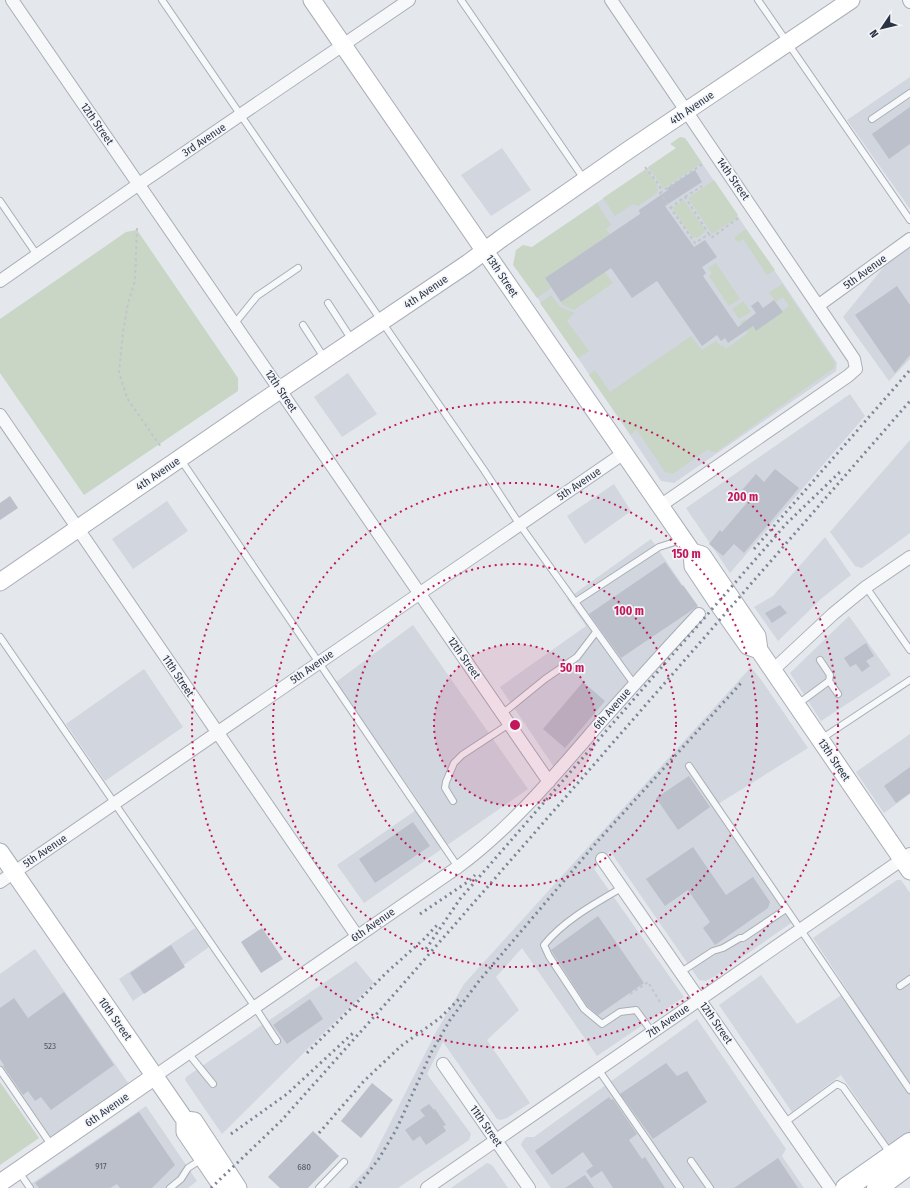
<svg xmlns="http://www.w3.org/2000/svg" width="910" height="1188" viewBox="0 0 910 1188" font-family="'Fira Sans Condensed',sans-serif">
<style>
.built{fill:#d2d6de}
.green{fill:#c9d6c5}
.building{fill:#bbc0ca}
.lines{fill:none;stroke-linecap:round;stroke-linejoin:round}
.lane-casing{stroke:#a9aeb7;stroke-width:8}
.street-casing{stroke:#a9aeb7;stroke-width:14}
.secondary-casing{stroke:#a9aeb7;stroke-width:19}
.primary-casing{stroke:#a3abb8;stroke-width:22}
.path{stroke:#c2c5cb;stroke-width:2;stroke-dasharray:3 3;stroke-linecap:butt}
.lane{stroke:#f7f8fa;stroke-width:6}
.street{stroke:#f7f8fa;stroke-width:12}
.secondary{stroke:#fff;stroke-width:17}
.primary{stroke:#fff;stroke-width:20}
.rail{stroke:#7d8696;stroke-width:3;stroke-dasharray:2 4;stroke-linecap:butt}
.ring{fill:none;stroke:#c2185b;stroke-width:2;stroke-dasharray:2 4}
.labels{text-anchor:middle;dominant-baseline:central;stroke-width:3.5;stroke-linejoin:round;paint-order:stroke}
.number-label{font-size:9px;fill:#4f5766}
.street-label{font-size:11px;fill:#2b3445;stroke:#f4f6f9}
.centre{fill:#c2185b;stroke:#f4f6f9;stroke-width:2}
.ring-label{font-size:12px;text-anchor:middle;font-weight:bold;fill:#c2185b;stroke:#f4f6f9;stroke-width:3.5;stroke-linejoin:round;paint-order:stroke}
</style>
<rect width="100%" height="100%" fill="#e4e7ec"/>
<!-- built -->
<path class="built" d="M910 77V209L847 120Z
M687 141 837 363 836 371 674 483 661 481 516 266 515 259Z
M502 148 531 190 491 216 461 175Z
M910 248V359L889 381 843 317 887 263Z
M348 373 377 414 342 437 314 397Z
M850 394 865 416 730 573 686 508Z
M910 440V533L862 568 855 566 830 532Z
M614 484 631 511 585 544 567 516Z
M167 501 188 531 133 569 112 539Z
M825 537 851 575 822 598 778 641 754 607 773 596Z
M651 539 699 609 556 770 500 687 586 626 567 599Z
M849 616 891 675 821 721 790 673Z
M413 625 528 789 364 903 337 865 422 806 336 682Z
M751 667 762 681 808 748 718 804 797 919 715 976 706 981 699 980 610 851 594 869 684 997 597 1056 522 948 496 977 519 1010 487 1040 530 1103 507 1118 501 1120 497 1119 443 1042 427 1074 471 1134 469 1140 398 1188H349L368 1167 436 1032 464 984Z
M144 669 183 727 105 781 66 724Z
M910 734V794L884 813 856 772Z
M897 880H901L910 893V1135L891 1148 841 1075 792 1112 719 1005 761 975 797 1024 848 991 813 938Z
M195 928 209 947 133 1001 119 979Z
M35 949 131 1087 51 1141 0 1065V974Z
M356 961 374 983 222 1134 185 1080 186 1077Z
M697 1019 786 1149 782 1156 804 1188H551L521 1145 522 1142 526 1137H534Z
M146 1106 197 1181 188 1188H25Z
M487 1163 492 1165 508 1188H451Z"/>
<!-- green -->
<path class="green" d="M680 137 685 138 702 163 661 190 662 186 648 167 676 148 670 144Z
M646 169 658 186 657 193 638 206 633 204 615 216 603 198Z
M714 180 738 215 737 218 712 234 688 198Z
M684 200 706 231 697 238 692 237 672 208Z
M597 203 611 225 606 229 610 234 545 278 551 288 537 298 513 265 516 250 523 245 532 247Z
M746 229 775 270 767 275 743 239 739 242 735 240V237Z
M137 230 238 378V391L84 495 0 373V319L126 232Z
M716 263 740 299 729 306 709 276 712 273 708 268Z
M605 272 613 283 574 310 563 305 561 302Z
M782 284 835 363 834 368 716 452H712L708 449 673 474 665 472 636 429 631 435 589 375 595 370 610 392 691 336 702 350 716 341 721 346 723 345 726 349 748 333 740 322 745 319 748 320 756 331 783 312 782 311 789 306 783 297 776 302 769 293Z
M551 295 560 307 574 313 567 321 589 351 578 358 540 303Z
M743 301 751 312 739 319 732 309Z
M0 1082 39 1138 0 1165Z"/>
<!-- building -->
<path class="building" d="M910 107V144L889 159 872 134Z
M695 170 702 182 665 206 694 247 705 240 717 257 702 267 706 273 703 276 738 327 756 313 751 306 758 301 763 308 774 300 783 312 756 331 753 326 728 343 725 338 721 341 717 335 702 346 657 281 632 298 611 268 561 302 545 278 640 214 639 210 668 190 667 188Z
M897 286 910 305V355L895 373 855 315Z
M775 469 799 488 744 553 734 544 723 556 709 544 720 530 722 532 751 498 742 490 756 474 764 482Z
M10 496 18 508 0 520V503Z
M665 562 682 586 683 585 698 606 621 658 589 614Z
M780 605 787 613 772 623 765 613Z
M866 643 874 656 866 661 870 666 862 672 856 664 850 667 844 658Z
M583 682 605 701 565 748 543 729Z
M910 767V793L896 803 884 786Z
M689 776 710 807 678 830 656 798Z
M413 822 430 846 375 883 359 859Z
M693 847 726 895 753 877 770 902 768 908 715 945 703 928 710 922 688 890 665 906 646 879Z
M598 916 644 983 598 1015 587 1006 551 950Z
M262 928 283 959 261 973 241 942Z
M171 945 185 967 144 994 130 973Z
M64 992 114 1065 51 1110 41 1097 35 1101 28 1091 23 1095 3 1066 4 1065 0 1059V1008L14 998 28 1018Z
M310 999 323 1019 287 1044 273 1025Z
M666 1063 677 1076 687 1071 707 1102 653 1139 620 1094Z
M372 1083 393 1100 361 1138 341 1121Z
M609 1097 611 1100 613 1099 637 1134 629 1140 642 1159 645 1157 665 1188H613L602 1171 591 1178 586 1171 593 1166 583 1152 552 1175 535 1151Z
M429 1104 434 1110 435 1109 446 1125 443 1126 446 1131 426 1145 420 1136 413 1141 405 1130 425 1116 420 1110Z
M139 1112 175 1165 152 1188H120L117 1184 110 1188H39L35 1183Z
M313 1131 339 1156 308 1188H280L268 1177Z
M778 1158 798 1188H734Z
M585 1175 594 1188H565Z"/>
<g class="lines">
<defs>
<path id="lane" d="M162 0 404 354 484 470 520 525 634 684
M461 0 584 179
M758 0 910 220
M872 119 910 93
M0 201 37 255
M328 303 352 340
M235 323 257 296 298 268
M303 325 325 359
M181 460 458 867
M866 587 910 650
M575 602 659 547 681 540
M0 637 255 1007 277 1041
M829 681 838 694
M798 704 829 681 830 675 820 660
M502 714 545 679 577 657 596 632
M821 739 910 680
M689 766 910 1090
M453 801 445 788 446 782 454 763 462 755 509 724
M623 887C596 903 564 920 544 945L549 956 584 1009 602 1024 620 1012 636 1010 652 1032
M681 972 713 951 723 948 740 938H743L786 909
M900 986 910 979
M188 1053 213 1084
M598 1069 680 1188
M0 1070 52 1146
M784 1123 837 1084 843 1087 890 1153
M691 1161 710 1188
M19 1172 30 1188
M170 1188 181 1179 188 1168 202 1159
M319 1188 344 1162"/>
<path id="street" d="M12 0 549 782
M611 0 854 359 856 369 848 376 660 506
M909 0 910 2
M0 281 139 184 409 0
M819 305 910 239
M0 415 357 936
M773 670 833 614 866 587 910 557
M602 859 830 1188
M0 882 624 453
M443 1064 529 1188
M155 1076 458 867C512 827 555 775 599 724 632 687 665 650 699 614
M427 1188 910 854"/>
<path id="secondary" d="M312 0 692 552 693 566 717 602 748 646 759 650
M692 552 702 555 757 636 759 650 910 871
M0 582 262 402 467 264 502 238 630 149 851 0
M0 852 185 1120V1132L223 1188
M185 1120 194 1121 238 1188
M0 1183 155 1076"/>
<path id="primary" d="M846 1188 910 1143
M877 1188 910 1164"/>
</defs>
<!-- lane casing -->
<use href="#lane" class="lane-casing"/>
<!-- street casing -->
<use href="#street" class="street-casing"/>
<!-- secondary casing -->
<use href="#secondary" class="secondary-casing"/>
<!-- primary casing -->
<use href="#primary" class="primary-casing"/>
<!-- path -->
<path class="path" d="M645 167 660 186V193L695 243 709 234 711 238 740 217
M660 193 704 163
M685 197 702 186
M670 208 685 197 709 234
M137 228 135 281 128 303 123 332 119 372 127 398 161 447
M630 994 648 982 660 1002"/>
<!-- lane -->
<use href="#lane" class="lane"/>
<!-- street -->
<use href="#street" class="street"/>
<!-- secondary -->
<use href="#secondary" class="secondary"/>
<!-- primary -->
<use href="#primary" class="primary"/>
<!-- rail -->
<path class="rail" d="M754 549 910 370
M420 914 469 881 475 875
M426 949 460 899 787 523 841 471
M307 1053 386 973 424 939 438 924
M319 1133 364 1081 401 1046 440 1018 461 997
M231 1134 287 1094 353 1033
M211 1188 281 1121 397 991 910 401
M356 1188 378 1160 396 1130 432 1051 450 1020 479 981 596 843 742 682"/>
</g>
<!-- distance rings -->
<circle cx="515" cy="725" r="81" fill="#c2185b" fill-opacity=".12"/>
<g class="ring">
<circle cx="515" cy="725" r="81"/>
<circle cx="515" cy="725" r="161"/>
<circle cx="515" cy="725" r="242"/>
<circle cx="515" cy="725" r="323"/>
</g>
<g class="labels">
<!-- number labels -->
<g class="number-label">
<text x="50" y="1046">523</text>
<text x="101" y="1166">917</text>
<text x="304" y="1167">680</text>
</g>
<!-- street labels -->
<g class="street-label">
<text transform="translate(692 108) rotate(-34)">4th Avenue</text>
<text transform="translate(97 124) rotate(55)">12th Street</text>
<text transform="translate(204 140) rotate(-34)">3rd Avenue</text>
<text transform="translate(733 179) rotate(55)">14th Street</text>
<text transform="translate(865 272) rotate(-36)">5th Avenue</text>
<text transform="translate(502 276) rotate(56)">13th Street</text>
<text transform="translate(426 292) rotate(-34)">4th Avenue</text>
<text transform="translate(281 391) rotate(56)">12th Street</text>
<text transform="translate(158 474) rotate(-34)">4th Avenue</text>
<text transform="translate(579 484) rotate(-34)">5th Avenue</text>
<text transform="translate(464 658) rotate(55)">12th Street</text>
<text transform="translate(312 667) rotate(-35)">5th Avenue</text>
<text transform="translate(178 676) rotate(56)">11th Street</text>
<text transform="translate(612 709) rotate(-49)">6th Avenue</text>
<text transform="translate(834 760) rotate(56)">13th Street</text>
<text transform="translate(45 851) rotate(-34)">5th Avenue</text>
<text transform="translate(373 925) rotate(-35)">6th Avenue</text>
<text transform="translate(115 1019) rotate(55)">10th Street</text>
<text transform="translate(668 1021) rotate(-35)">7th Avenue</text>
<text transform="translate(716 1023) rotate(55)">12th Street</text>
<text transform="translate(107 1110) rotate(-35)">6th Avenue</text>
<text transform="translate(486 1126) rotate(55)">11th Street</text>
</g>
</g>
<circle cx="515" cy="725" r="6" class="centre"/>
<g class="ring-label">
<text x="743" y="501">200 m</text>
<text x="686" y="558">150 m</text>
<text x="629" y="615">100 m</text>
<text x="572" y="672">50 m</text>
</g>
<!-- north arrow -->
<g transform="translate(882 28) rotate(235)" stroke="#f4f6f9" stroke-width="3" paint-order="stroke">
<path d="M0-3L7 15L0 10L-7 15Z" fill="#2b3445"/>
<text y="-6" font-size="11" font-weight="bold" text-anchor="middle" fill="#2b3445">N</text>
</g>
</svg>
